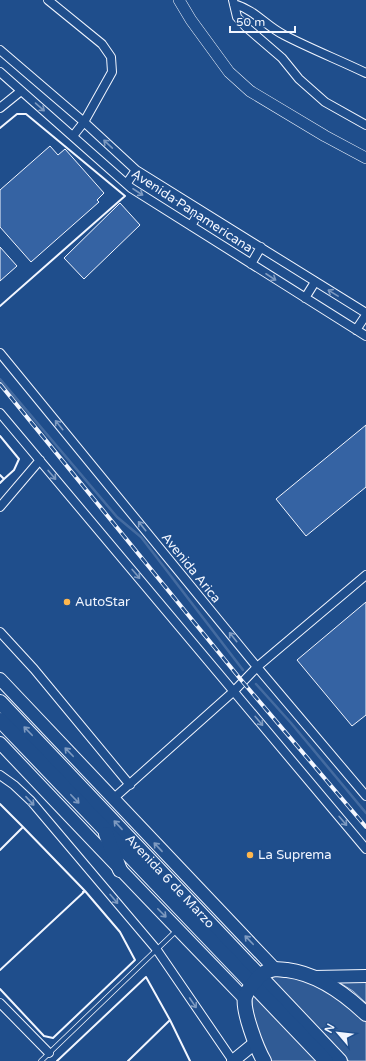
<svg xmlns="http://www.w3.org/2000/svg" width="366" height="1061" viewBox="0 0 366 1061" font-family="'Varela Round',sans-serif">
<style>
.built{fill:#305b95;stroke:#a8bbd7}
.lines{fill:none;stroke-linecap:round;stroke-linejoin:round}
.stream{stroke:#446ba0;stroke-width:2.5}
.building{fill:#3563a3;stroke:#f2f6ff}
.lane-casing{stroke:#f2f6ff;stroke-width:5.5}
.street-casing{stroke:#f2f6ff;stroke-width:10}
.secondary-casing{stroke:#f2f6ff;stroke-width:12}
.primary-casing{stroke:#f2f6ff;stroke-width:14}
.highway-casing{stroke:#f2f6ff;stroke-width:16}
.lane{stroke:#1f4e8c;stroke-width:4}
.street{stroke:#1f4e8c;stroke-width:8}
.secondary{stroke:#1f4e8c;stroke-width:11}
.primary{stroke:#1f4e8c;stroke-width:12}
.highway{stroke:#1f4e8c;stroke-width:14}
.rail-casing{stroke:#f2f6ff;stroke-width:4}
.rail{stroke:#1f4e8c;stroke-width:2.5;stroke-dasharray:8;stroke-linecap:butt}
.wall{stroke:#f2f6ff;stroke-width:2}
.oneway{stroke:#7e9ac0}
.poi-dot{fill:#ffb74d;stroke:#1f4e8c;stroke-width:1.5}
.labels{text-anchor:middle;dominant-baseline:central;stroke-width:3;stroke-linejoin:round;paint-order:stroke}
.street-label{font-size:13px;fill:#f2f6ff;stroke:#1f4e8c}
.poi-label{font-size:13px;fill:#f2f6ff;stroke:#1f4e8c;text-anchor:start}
</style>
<rect width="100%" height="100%" fill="#1f4e8c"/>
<!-- built -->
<path class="built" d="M279 975 293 977 320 987 344 1000 366 1022V1061H349L269 978Z
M337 981 366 982V1003L353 991Z
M254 993 317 1061H271L263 1049 253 1012 252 999Z"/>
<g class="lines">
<!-- stream -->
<path class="stream" d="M0 379 117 517 141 537 243 670
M256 684 291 723 366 813"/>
</g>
<!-- building -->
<path class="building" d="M50 146 58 155 65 149 104 193 97 200 99 202 31 262 0 227V190Z
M120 203 140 225 84 279 64 258Z
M0 247 17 266 0 281Z
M366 425V487L306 536 276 499Z
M366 602V715L352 726 297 660Z"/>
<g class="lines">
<defs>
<path id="lane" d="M41 1061 177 930"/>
<path id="street" d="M48 0 102 44 111 57 112 72 84 122 73 136
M233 0 237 17 246 27 282 58 299 79 325 102 366 125
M234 4C255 10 266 26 284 35 311 49 339 60 366 73
M0 50 84 122 136 170 366 313
M0 72 131 188 366 336
M0 108 21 91
M127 183 136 170
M191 226 200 210
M251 264 261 247
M305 298 315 282
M356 330 366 315
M0 353 257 667 366 796
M0 413 366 849
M0 507 40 460
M0 632 34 669 130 785
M0 775 14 785 31 801 157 950 233 1061
M114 798 234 691 257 667 366 575
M0 1003 49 1053"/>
<path id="secondary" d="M179 0 191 20 229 72 250 91 325 136 366 158"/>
<path id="primary" d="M0 679 275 969
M0 743C81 829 163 914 245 999
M314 977 366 976
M233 1061 255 1043"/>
<g id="highway">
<path id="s1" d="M0 702C114 821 226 942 340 1061"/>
<path d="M0 720 326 1061"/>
<path d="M106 834 120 870"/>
<path d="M264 1061C257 1049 242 1010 245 997 247 990 252 985 257 979 261 974 268 970 275 969 279 969 283 970 287 970 318 974 344 993 366 1014"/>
</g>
</defs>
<!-- lane casing -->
<use href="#lane" class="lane-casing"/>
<!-- street casing -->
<use href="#street" class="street-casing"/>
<!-- secondary casing -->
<use href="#secondary" class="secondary-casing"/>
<!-- primary casing -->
<use href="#primary" class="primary-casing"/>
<!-- highway casing -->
<use href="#highway" class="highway-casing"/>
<!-- lane -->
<use href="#lane" class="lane"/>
<!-- street -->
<use href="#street" class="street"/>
<!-- secondary -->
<use href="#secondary" class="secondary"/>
<!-- primary -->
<use href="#primary" class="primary"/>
<!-- highway -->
<use href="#highway" class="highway"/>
<defs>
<path id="rail" d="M0 384 242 681 366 827"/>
</defs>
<!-- rail casing -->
<use href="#rail" class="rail-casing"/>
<!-- rail -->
<use href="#rail" class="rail"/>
<!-- wall -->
<path class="wall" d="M0 128 17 114H26L125 196 0 306
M0 436 19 459 14 470 4 479 0 475
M0 483 4 479 3 478
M0 804 23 827
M0 850 23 827 85 891 83 892
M0 970 85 891 120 932 135 960 53 1038 44 1036 0 989
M169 1021 170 1020 190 1061
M57 1061 146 977 170 1020 128 1061"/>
</g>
<!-- one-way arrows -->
<defs><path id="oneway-shaft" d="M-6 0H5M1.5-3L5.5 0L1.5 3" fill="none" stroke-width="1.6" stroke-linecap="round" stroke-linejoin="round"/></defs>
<g class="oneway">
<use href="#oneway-shaft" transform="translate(40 107) rotate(41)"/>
<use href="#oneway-shaft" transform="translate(108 144) rotate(-137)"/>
<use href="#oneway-shaft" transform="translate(138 192) rotate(33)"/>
<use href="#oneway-shaft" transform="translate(271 277) rotate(33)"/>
<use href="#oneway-shaft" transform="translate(333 293) rotate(-149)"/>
<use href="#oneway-shaft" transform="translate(59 425) rotate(-129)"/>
<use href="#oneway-shaft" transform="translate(52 475) rotate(50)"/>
<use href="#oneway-shaft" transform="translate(142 526) rotate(-129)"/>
<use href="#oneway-shaft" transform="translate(136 574) rotate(50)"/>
<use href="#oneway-shaft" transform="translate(233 637) rotate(-129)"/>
<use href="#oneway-shaft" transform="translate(259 721) rotate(50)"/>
<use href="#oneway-shaft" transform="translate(28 731) rotate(-134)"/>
<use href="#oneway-shaft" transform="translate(69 752) rotate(-134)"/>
<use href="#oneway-shaft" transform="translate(75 799) rotate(46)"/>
<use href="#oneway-shaft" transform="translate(30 801) rotate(47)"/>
<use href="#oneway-shaft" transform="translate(343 821) rotate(50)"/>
<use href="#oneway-shaft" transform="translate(118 825) rotate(-133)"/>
<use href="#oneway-shaft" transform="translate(158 847) rotate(-133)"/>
<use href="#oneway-shaft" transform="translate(114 899) rotate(50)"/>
<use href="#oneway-shaft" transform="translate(162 913) rotate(45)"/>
<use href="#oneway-shaft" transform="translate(249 940) rotate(-134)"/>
<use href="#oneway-shaft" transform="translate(193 1003) rotate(56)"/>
</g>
<!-- markers -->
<g class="poi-dot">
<circle cx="67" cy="602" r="4"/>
<circle cx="250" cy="855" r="4"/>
</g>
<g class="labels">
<!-- street labels -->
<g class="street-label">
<text transform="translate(192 211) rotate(33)">Avenida Panamericana</text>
<text transform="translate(191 568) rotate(51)">Avenida Arica</text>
<text stroke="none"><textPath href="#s1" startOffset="247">Avenida 6 de Marzo</textPath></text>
</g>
<!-- poi labels -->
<g class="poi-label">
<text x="75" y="602">AutoStar</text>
<text x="258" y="855">La Suprema</text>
</g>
</g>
<!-- north arrow -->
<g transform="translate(338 1033) rotate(298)" stroke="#1f4e8c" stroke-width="3" paint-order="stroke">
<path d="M0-3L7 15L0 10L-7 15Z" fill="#f2f6ff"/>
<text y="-6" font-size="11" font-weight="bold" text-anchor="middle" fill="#f2f6ff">N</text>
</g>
<!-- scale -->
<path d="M230 26v6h65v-6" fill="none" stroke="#f2f6ff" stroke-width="2"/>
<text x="236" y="26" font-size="12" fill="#f2f6ff" stroke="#1f4e8c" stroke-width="3" paint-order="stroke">50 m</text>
</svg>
